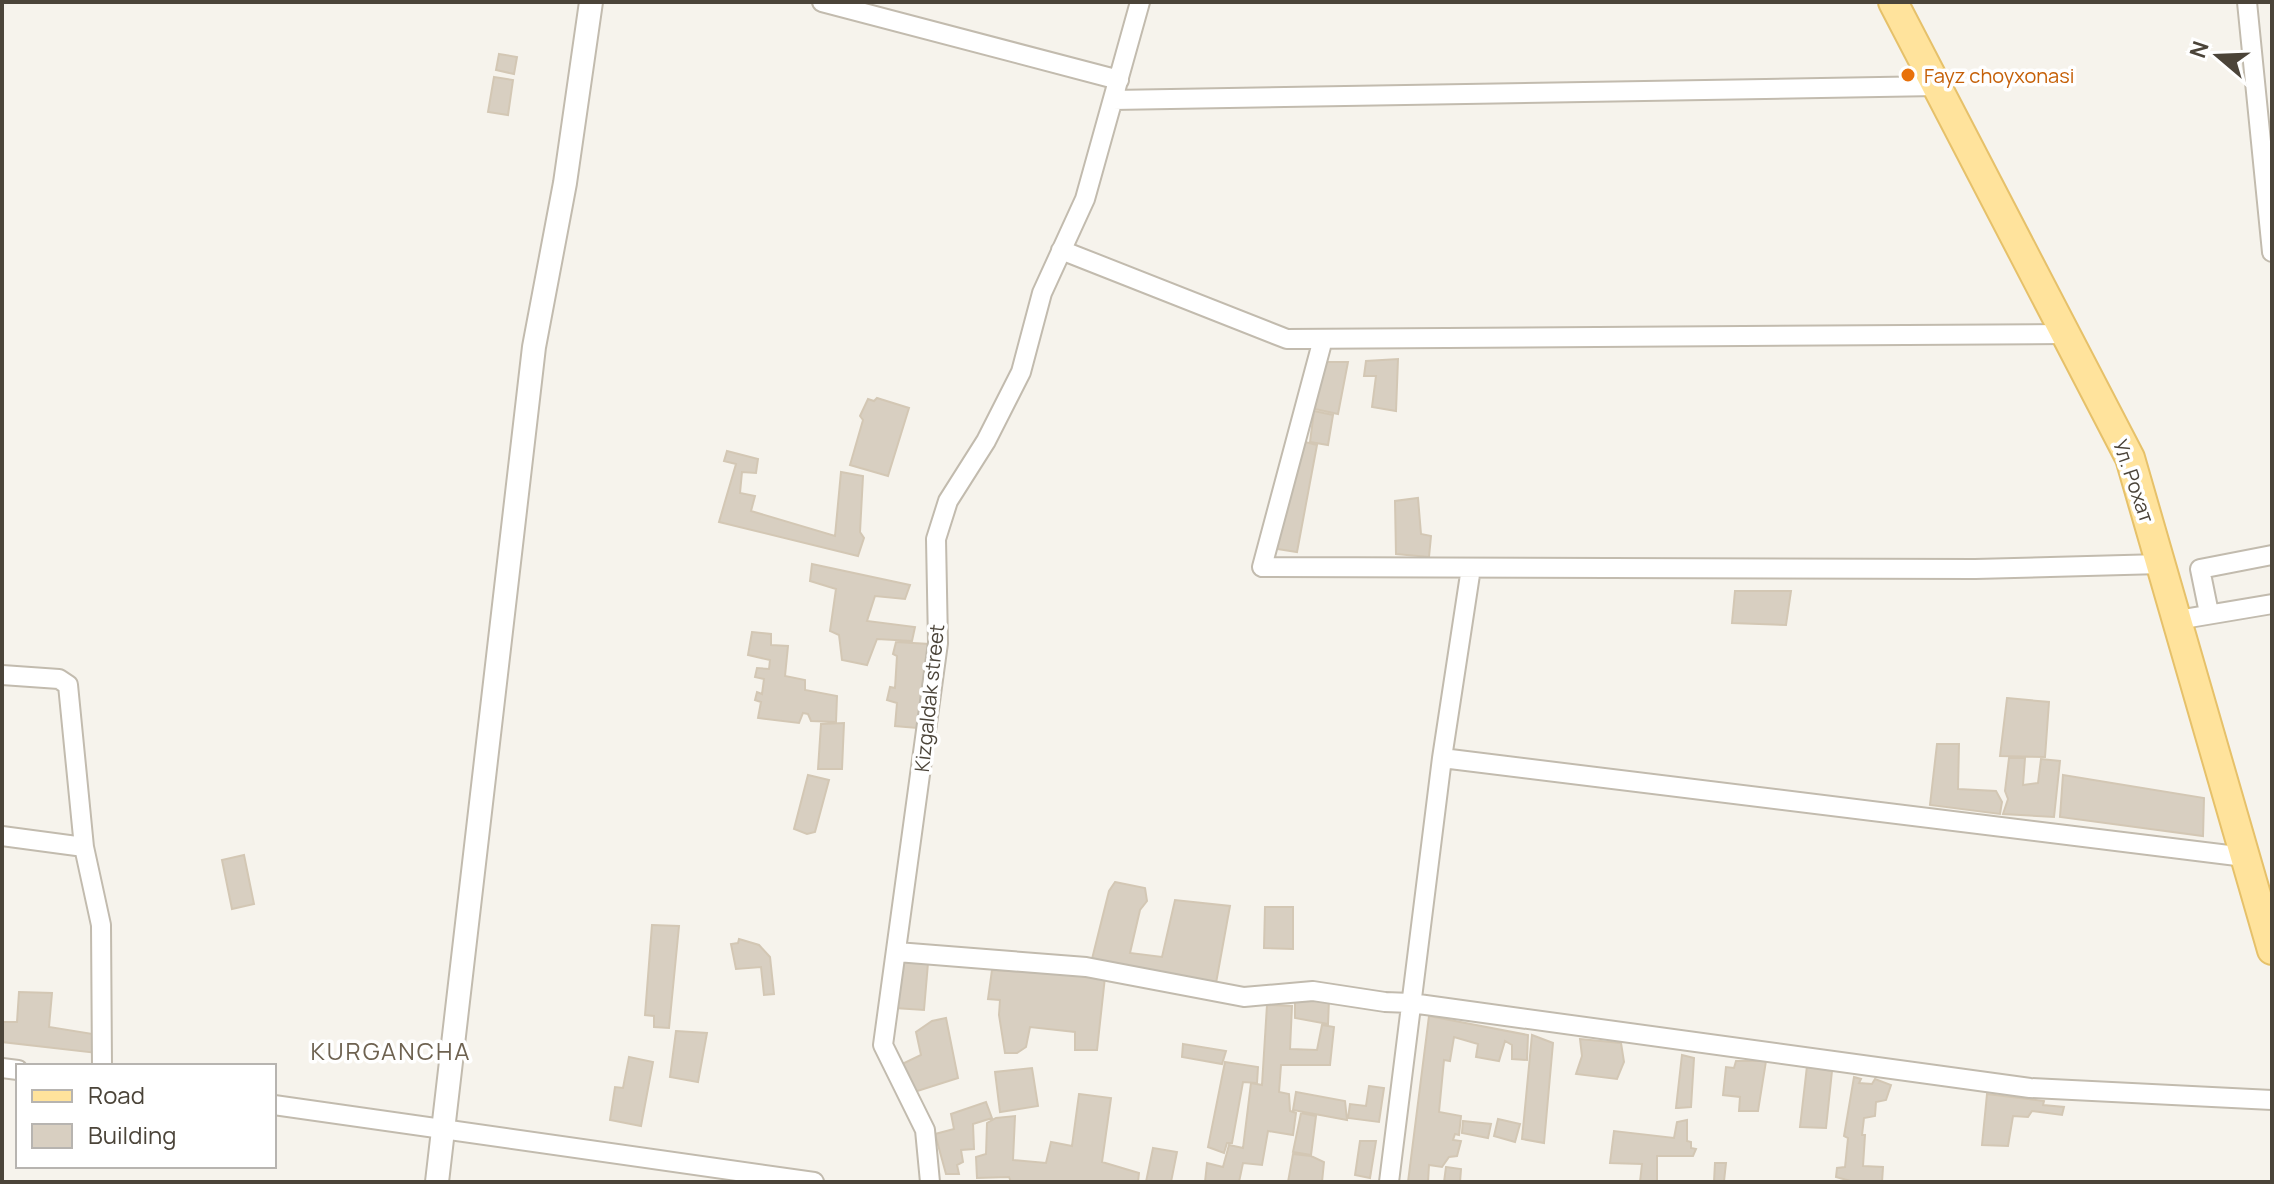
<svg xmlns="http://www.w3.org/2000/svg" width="2274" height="1184" viewBox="0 0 2274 1184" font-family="Manrope,sans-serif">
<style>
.building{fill:#d8cfc1;stroke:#d3c7b4;stroke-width:2}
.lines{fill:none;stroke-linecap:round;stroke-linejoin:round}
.minor-casing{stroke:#c2bbae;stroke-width:22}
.tertiary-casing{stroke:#c2bbae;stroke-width:26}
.primary-casing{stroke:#e6c16a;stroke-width:32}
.minor{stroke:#fff;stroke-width:18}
.tertiary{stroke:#fff;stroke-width:22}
.primary{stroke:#ffe39c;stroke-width:28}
.food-dot{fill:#e8710a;stroke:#fff;stroke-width:3}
.labels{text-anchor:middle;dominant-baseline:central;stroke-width:7;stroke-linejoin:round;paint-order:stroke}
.food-label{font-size:20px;fill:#c56008;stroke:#fff;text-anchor:start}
.street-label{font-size:20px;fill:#4b4439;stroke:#fff}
.quarter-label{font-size:24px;letter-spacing:2px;fill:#6e6250;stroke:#fff}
</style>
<rect width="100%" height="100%" fill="#f6f3ec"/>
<!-- building -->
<path class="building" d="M499 54 517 57 514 74 496 70Z
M494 77 513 80 508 115 488 112Z
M1398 359 1396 411 1372 407 1376 376H1364L1366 361Z
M1323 362H1348L1338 414 1315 409Z
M877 398 909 408 888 476 850 465 863 420 860 416 868 399 874 401Z
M1314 411 1333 415 1328 445 1310 442Z
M1301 441 1317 445 1297 552 1277 549Z
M727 451 758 459 756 473 742 472 740 493 755 496 751 511 835 536 841 472 863 476 860 532 864 538 858 556 719 522 736 464 724 461Z
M1418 498 1421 534 1431 536 1429 557 1396 554 1395 501Z
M812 564 910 585 905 599 875 596 867 621 915 627 912 641 877 639 867 665 842 660 839 635 830 631 836 589 810 581Z
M1735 591H1791L1786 625 1732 623Z
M752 632 771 634V645L788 646 785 676 805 680V690L837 696 836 722 811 721 808 714 803 713 799 723 758 718 761 702 755 700 757 692 762 694 764 679 755 677 757 668 769 669 770 660 748 655Z
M896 642 929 644 917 728 895 726 897 703 887 700 890 687 895 688 897 656 893 654Z
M2007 698 2049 702 2045 757 2000 756Z
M844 723 842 769H818L821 724Z
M1937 744H1959L1958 789 1996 791 2002 802 2000 814 1930 805Z
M2009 758H2025L2023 785 2038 783 2041 759 2060 761 2054 817 2003 814 2008 799 2005 791Z
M808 775 829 780 815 832 807 834 794 829Z
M2063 775 2204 798 2203 836 2060 817Z
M244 855 254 904 232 909 222 860Z
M1115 882 1145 888 1147 901 1140 910 1130 953 1162 957 1175 900 1230 906 1216 983 1084 959H1092L1109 891Z
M1265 907H1293V949L1264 948Z
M652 925 679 926 669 1028 654 1027V1016L645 1015Z
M739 939 759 945 770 957 774 994 764 995 761 967 736 969 731 944 738 943Z
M902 959 928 963 924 1010 895 1008Z
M992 970 1105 977 1097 1050H1075V1032L1030 1027 1026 1047 1017 1053H1005L999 1015 1000 1000 988 999Z
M19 992 52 993 49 1027 99 1035 97 1053 2 1042V1022H17Z
M1295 1000H1329L1328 1024 1295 1018Z
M1267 1005 1292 1006 1290 1049 1317 1050 1322 1025 1334 1027 1330 1065H1281L1279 1092 1289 1094 1290 1111 1296 1113 1293 1135 1268 1131 1262 1165 1243 1163 1239 1182H1205L1207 1163 1223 1167 1229 1145 1243 1148 1251 1083 1262 1085Z
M1429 1016 1528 1035 1527 1060 1512 1059V1045L1505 1041 1499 1061 1476 1057 1478 1044 1454 1037 1450 1061 1444 1060 1439 1112 1461 1116 1459 1135 1455 1134 1453 1140 1461 1141 1457 1156 1449 1157 1442 1167 1429 1165 1428 1182H1408Z
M946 1018 958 1078 911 1093 898 1066 921 1055 916 1032 932 1021Z
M676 1031 707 1033 698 1082 670 1077Z
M1532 1035 1553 1043 1544 1143 1522 1139Z
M1580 1039 1621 1043 1624 1062 1617 1079 1576 1074 1582 1056Z
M1183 1044 1226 1051 1222 1064 1182 1057Z
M1682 1055 1694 1058 1691 1107 1678 1108H1676Z
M629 1057 653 1062 641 1126 610 1120 615 1087 623 1088Z
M1736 1061H1766L1758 1111H1739L1740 1097 1723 1095 1726 1067 1734 1068Z
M1225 1062 1258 1067 1257 1083 1243 1082 1232 1143H1227L1224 1153 1208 1147Z
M1807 1066 1832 1071 1826 1128 1800 1127Z
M1032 1068 1038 1106 1000 1112 995 1072Z
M1854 1077 1861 1079 1859 1083 1872 1084 1875 1079 1891 1085 1886 1100 1876 1102 1875 1116 1864 1118 1862 1135H1865L1863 1166 1883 1167 1882 1182H1854L1836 1177 1837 1168 1845 1167 1848 1138 1844 1136Z
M1369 1086 1384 1088 1379 1122 1348 1118 1350 1104 1366 1106Z
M1296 1092 1345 1101 1347 1120 1293 1110Z
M1079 1094 1111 1098 1102 1162 1139 1173 1138 1182H1011L1009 1177 977 1178 976 1157 986 1154 987 1123 996 1118 1015 1116 1013 1160 1046 1163 1051 1142 1072 1146Z
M1987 1094 2044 1101 2043 1105 2064 1107 2062 1115 2032 1111 2028 1117 2013 1116 2008 1146 1982 1145Z
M986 1102 992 1118 973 1124 974 1149 961 1150 963 1162 957 1165 959 1174H946L935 1134 954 1129 951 1114Z
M1301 1113 1316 1116 1311 1155 1293 1152Z
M1498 1119 1520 1124 1515 1142 1494 1136Z
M1687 1120V1141L1691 1142V1148L1696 1149 1693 1156H1657V1181L1660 1182H1640L1642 1164 1610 1163 1614 1131 1674 1138 1677 1122Z
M1463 1121 1491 1124 1488 1138 1462 1133Z
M1360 1141H1376L1370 1178 1355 1175Z
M1153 1148 1177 1152 1171 1182H1146Z
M1293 1154 1311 1156 1324 1162 1322 1182H1288Z
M1715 1163H1726L1724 1181 1714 1182Z
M1446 1167 1461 1169 1460 1182H1444Z"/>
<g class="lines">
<defs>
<path id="minor" d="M822 2 1119 80
M2247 2 2272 252
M1113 100 1937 86
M1061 250 1287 339 2066 334
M1323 339 1262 567 1975 569 2161 564
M2209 613 2200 569 2272 555
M2177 620 2272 604
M2 675 59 679 68 685 84 847 101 925 102 1066
M1442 758 2245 857
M2 836 84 847
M897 952 1086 967 1244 997 1313 991 1385 1002 1411 1003 2030 1088 2272 1100
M2 1068 18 1070
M274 1105 814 1182
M930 1182 925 1130 883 1045 938 643 936 539 948 501 986 441 1021 372 1042 293 1085 199 1140 2
M1389 1182 1442 758 1471 568"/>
<path id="tertiary" d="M437 1182 534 347 565 183 591 2"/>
<path id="primary" d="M1893 2 2130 458 2272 950"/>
</defs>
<!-- minor casing -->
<use href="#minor" class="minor-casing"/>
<!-- tertiary casing -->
<use href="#tertiary" class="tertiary-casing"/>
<!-- primary casing -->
<use href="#primary" class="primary-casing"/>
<!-- minor -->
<use href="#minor" class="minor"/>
<!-- tertiary -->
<use href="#tertiary" class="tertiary"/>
<!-- primary -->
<use href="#primary" class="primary"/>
</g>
<!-- markers -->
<circle class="food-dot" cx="1908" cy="75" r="8"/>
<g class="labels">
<!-- food labels -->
<g class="food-label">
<text x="1924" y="75">Fayz choyxonasi</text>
</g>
<!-- street labels -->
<g class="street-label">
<text transform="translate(2134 481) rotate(71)">Ул. Рохат</text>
<text transform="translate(929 698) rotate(-84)">Kizgaldak street</text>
</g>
<!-- quarter labels -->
<g class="quarter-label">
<text x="391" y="1050">KURGANCHA</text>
</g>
</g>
<!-- border -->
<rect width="2274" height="1184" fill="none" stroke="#4b4439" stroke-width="8"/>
<!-- legend -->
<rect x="16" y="1064" width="260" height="104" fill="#ffffff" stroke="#b7b4b0" stroke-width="2"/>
<rect x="32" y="1090" width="40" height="12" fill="#ffe39c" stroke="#b7b4b0" stroke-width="2"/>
<text x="88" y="1104" font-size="24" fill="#4b4439">Road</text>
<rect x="32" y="1124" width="40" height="24" fill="#d8cfc1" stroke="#b7b4b0" stroke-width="2"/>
<text x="88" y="1144" font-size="24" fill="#4b4439">Building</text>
<!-- north arrow -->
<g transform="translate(2218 56) rotate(289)" stroke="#ffffff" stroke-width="6" paint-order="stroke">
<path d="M0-6L14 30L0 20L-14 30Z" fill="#4b4439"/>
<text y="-12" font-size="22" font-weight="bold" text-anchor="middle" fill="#4b4439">N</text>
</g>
</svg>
